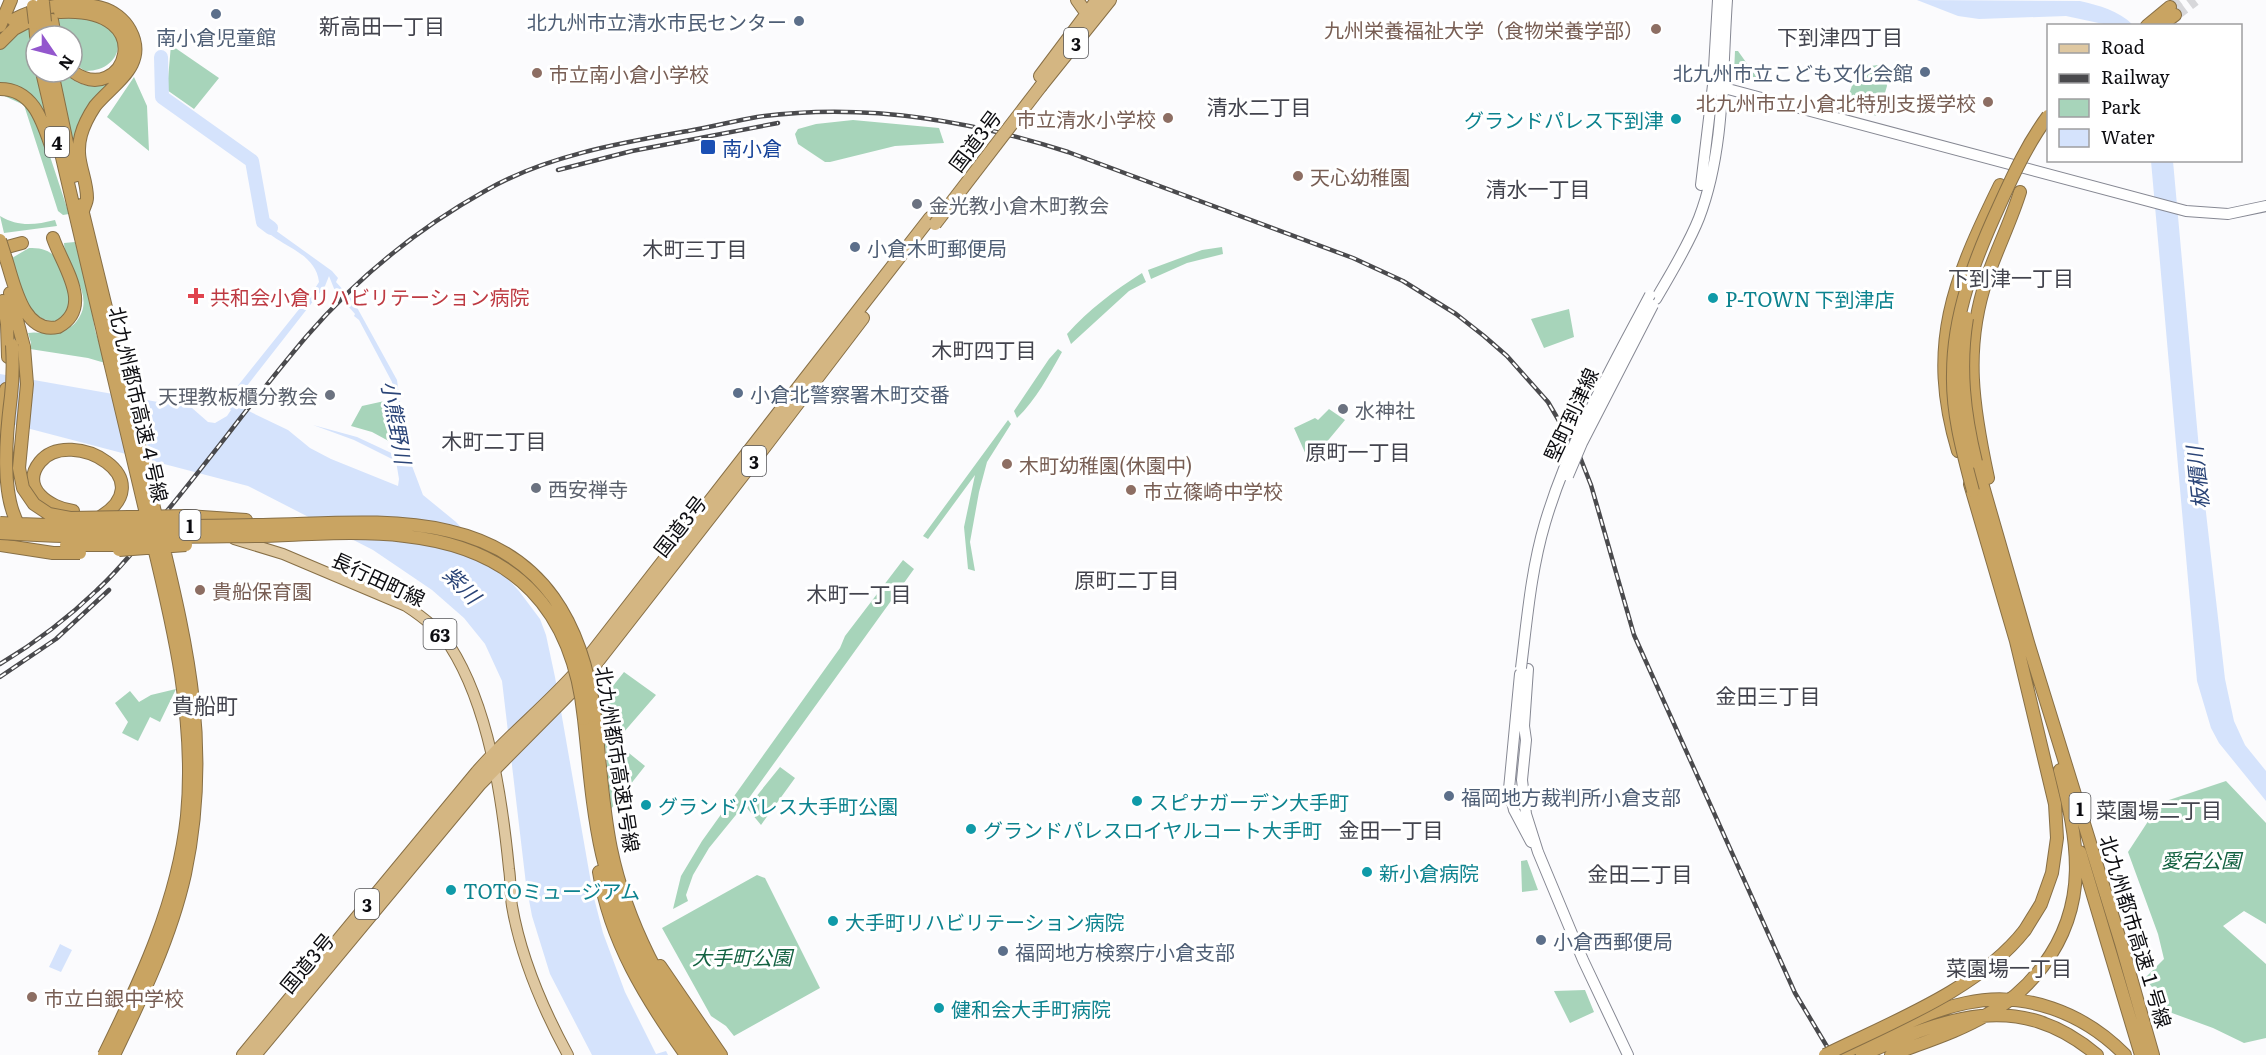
<svg xmlns="http://www.w3.org/2000/svg" width="2266" height="1055" viewBox="0 0 2266 1055" font-family="Literata,'Noto Sans JP',serif">
<style>
.green{fill:#a7d4ba}
.water{fill:#d5e3fc;fill-rule:evenodd}
.lines{fill:none;stroke-linecap:round;stroke-linejoin:round}
.river{stroke:#d5e3fc;stroke-width:14}
.motorway-tunnel{stroke:#d7d7da;stroke-width:12;stroke-dasharray:12 6;stroke-linecap:butt}
.secondary-casing{stroke:#868893;stroke-width:12}
.primary-casing{stroke:#876f46;stroke-width:12}
.trunk-casing{stroke:#876f46;stroke-width:14}
.motorway-casing{stroke:#876f46;stroke-width:14}
.secondary{stroke:#fff;stroke-width:10}
.primary{stroke:#dfc8a1;stroke-width:10}
.trunk{stroke:#d4b682;stroke-width:12}
.motorway{stroke:#c9a462;stroke-width:12}
.rail-casing{stroke:#4a4a4d;stroke-width:4.5}
.rail{stroke:#fff;stroke-width:2;stroke-dasharray:7;stroke-linecap:butt}
.secondary-bridge-casing{stroke:#868893;stroke-width:12;stroke-linecap:butt}
.trunk-bridge-casing{stroke:#876f46;stroke-width:14;stroke-linecap:butt}
.motorway-bridge-casing{stroke:#876f46;stroke-width:14;stroke-linecap:butt}
.secondary-bridge{stroke:#fff;stroke-width:10}
.trunk-bridge{stroke:#d4b682;stroke-width:12}
.motorway-bridge{stroke:#c9a462;stroke-width:12}
.service-dot{fill:#5c6f8a;stroke:#fff;stroke-width:2}
.education-dot{fill:#8d6e63;stroke:#fff;stroke-width:2}
.culture-dot{fill:#0f9aa8;stroke:#fff;stroke-width:2}
.transit-dot{fill:#1a4fb4;stroke:#fff;stroke-width:2}
.worship-dot{fill:#6b7280;stroke:#fff;stroke-width:2}
.health-dot{fill:#e0444e;stroke:#fff;stroke-width:2}
.labels{text-anchor:middle;dominant-baseline:central;stroke-width:6;stroke-linejoin:round;paint-order:stroke}
.shield{fill:#fff;stroke:#565658;stroke-width:1.5}
.shield-label{font-size:18px;font-weight:bold;fill:#0d0d11}
.service-label{font-size:20px;fill:#4e5e75;stroke:#fff;text-anchor:start}
.education-label{font-size:20px;fill:#785e54;stroke:#fff;text-anchor:start}
.culture-label{font-size:20px;fill:#0d838f;stroke:#fff;text-anchor:start}
.street-label{font-size:20px;fill:#0d0d11;stroke:#fff}
.transit-label{font-size:20px;fill:#164399;stroke:#fff;text-anchor:start}
.worship-label{font-size:20px;fill:#5b616d;stroke:#fff;text-anchor:start}
.health-label{font-size:20px;fill:#be3a42;stroke:#fff;text-anchor:start}
.park-label{font-size:20px;font-style:italic;fill:#136241;stroke:#fff}
.neighbourhood-label{font-size:21px;fill:#43444e;stroke:#fff}
.water-label{font-size:21px;font-style:italic;fill:#2a4477;stroke:#fff}
.quarter-label{font-size:22px;fill:#43444e;stroke:#fff}
</style>
<rect width="100%" height="100%" fill="#fbfbfd"/>
<!-- green -->
<path class="green" d="M74 16C85 17 98 19 106 25 131 45 113 72 85 71L72 62V36H61L57 17Z
M30 23 36 72 45 110 42 112C29 99 19 83 0 83V50L7 41Z
M171 45 219 78 194 109 167 90Z
M1735 51H1738L1758 79 1734 73Z
M1884 64 1887 86 1878 116 1844 109 1858 68Z
M58 72C66 72 66 73 71 78 84 89 99 86 113 81L76 141H72Z
M134 77 147 106 149 151 107 117Z
M0 94 19 97 38 120 69 214 63 215 58 211 24 105Z
M853 120 939 128 944 143 895 146 830 162H825L798 144 795 134 798 129 816 124Z
M0 216C18 227 35 225 55 220L57 226 4 233Z
M75 242 89 296 95 330 105 363 88 358 30 349 31 343 28 333C38 331 46 335 56 333 63 332 71 328 76 322 98 295 65 270 64 243Z
M1222 247 1223 254 1187 263 1151 279 1148 270 1202 250Z
M29 248C65 246 65 279 71 305L61 320C26 328 20 282 12 258Z
M1142 273 1146 282 1129 291 1071 344 1067 334C1089 309 1114 291 1142 273Z
M1569 309 1574 337 1544 348 1531 319Z
M1058 349 1062 352C1049 375 1036 400 1017 418L1014 411 1049 359Z
M389 400 398 446 372 432 351 426 362 406Z
M1329 409 1345 420 1325 444 1315 460 1307 457 1294 428 1315 418 1318 420Z
M1008 420 1011 424 987 462 979 492 970 542 975 571 968 569 964 527 975 475 928 539 923 536Z
M903 560 914 569 744 805 709 848 693 875 686 895 688 901 673 909 681 876 702 841 840 648 845 636Z
M624 672 656 695 617 740 619 745 645 766 611 809 601 701Z
M176 689 160 722 150 717 138 741 122 733 128 722 115 703 130 691 139 702 151 695Z
M780 767 795 778 761 825 747 808Z
M2226 781 2266 823V924L2244 911 2223 926 2266 964V1038L2244 1043 2213 1028 2172 1013 2145 978 2164 959 2158 934 2128 852 2160 803Z
M1527 860 1538 890 1522 892 1521 861Z
M757 875 765 878 820 988 734 1036 726 1026 711 1016 662 928Z
M1585 990 1594 1012 1570 1023 1554 991Z"/>
<!-- water -->
<path class="water" d="M1917 0 2080 1C2100 6 2118 10 2133 25H2108L2066 16 1979 19 1958 16Z
M2151 161H2173L2200 460 2225 679 2234 721 2245 745 2266 771V801L2219 743 2211 728 2197 681Z
M263 216 275 230 332 271 338 278 336 282 354 302 397 380 406 450 423 495 456 522 519 591 540 619 546 635 555 677 593 894 603 933 625 992 656 1054 666 1051 668 1055H592L550 974 532 916 526 884 502 681 485 644 464 618 432 590 373 550 248 486 0 421V374L192 408 208 422 215 423 227 416 231 410 228 408 232 393 312 293 319 282C315 247 268 246 256 217ZM329 276 335 291 355 314 354 316 359 320 392 382 402 458 357 437 313 425 354 440 396 461 399 479 398 486 331 459 310 448 288 430 236 405 239 396 325 286Z
M60 944 72 950 61 972 49 967Z"/>
<g class="lines">
<!-- river -->
<path class="river" d="M161 57 162 97 252 161 263 222 271 228"/>
<!-- motorway-tunnel -->
<path class="motorway-tunnel" d="M2170 7 2179 0
M2175 15 2195 0"/>
<defs>
<path id="secondary" d="M1713 85 2186 211 2228 214 2266 206
M1701 185 1713 85 1718 0
M1656 299C1671 273 1688 246 1699 218 1725 150 1722 72 1727 0
M1528 669 1524 726 1526 740 1522 780 1526 814 1538 852 1583 960 1628 1055
M1520 674 1509 789 1514 810 1531 842"/>
<path id="primary" d="M234 539 283 554 406 606C423 617 439 629 450 646 489 707 502 798 509 869 511 881 510 894 512 906 521 958 543 1009 568 1055"/>
<path id="trunk" d="M1077 0 1087 14
M1040 76 1097 0
M1041 86 1110 0
M243 1055 477 772C509 735 548 705 580 668L930 218
M255 1055 480 784 584 679 754 461 863 318"/>
<path id="motorway" d="M60 12C163 6 124 110 72 71
M13 20C39 6 73 0 102 8 113 11 124 19 130 30 149 65 114 83 95 106 89 115 84 124 81 135 74 160 87 176 87 198 87 202 84 207 83 211
M52 20 55 36
M45 22 46 36
M35 23 36 36
M0 26 11 0
M2147 26 2170 7
M2160 26 2175 15
M0 43 14 29 29 21
M42 72 110 362
M52 72 74 176
M0 89C34 89 43 123 52 149
M81 205 120 365
M0 249 22 243
M6 259C14 283 23 335 58 327 95 307 62 265 53 238
M10 293 24 347
M3 301 7 324 8 357
M0 430 6 389
M1958 451C1926 345 1954 279 2000 185
M1976 462 2029 646 2121 943 2153 1055
M1988 478C1973 408 1963 348 1987 278 1997 249 2011 221 2020 192
M1970 484 2016 641 2055 804 2057 838 2052 873 2041 904 2025 930
M73 511C50 508 19 488 40 462 70 425 169 480 95 520
M187 516 246 520
M0 545 53 553
M595 716C600 760 602 805 611 849 627 926 664 991 709 1055
M584 719C589 764 592 810 602 854 618 929 654 993 697 1055
M2080 852 2141 1055
M599 872C610 941 646 999 686 1055
M660 966 721 1055
M1839 1055C1880 1037 1922 1012 1966 1003 2025 990 2084 1013 2125 1055
M1862 1055C1946 1018 2017 988 2097 1055
M1891 1055C1924 1042 1958 1032 1988 1014 2010 1002 2028 986 2043 966 2090 903 2078 841 2060 770"/>
</defs>
<!-- secondary casing -->
<use href="#secondary" class="secondary-casing"/>
<!-- primary casing -->
<use href="#primary" class="primary-casing"/>
<!-- trunk casing -->
<use href="#trunk" class="trunk-casing"/>
<!-- motorway casing -->
<use href="#motorway" class="motorway-casing"/>
<!-- secondary -->
<use href="#secondary" class="secondary"/>
<!-- primary -->
<use href="#primary" class="primary"/>
<!-- trunk -->
<use href="#trunk" class="trunk"/>
<!-- motorway -->
<use href="#motorway" class="motorway"/>
<defs>
<path id="rail" d="M558 170 632 151 778 123
M0 664C35 643 68 618 97 590 119 570 138 546 157 523 208 462 255 397 306 337 357 278 417 229 485 191 545 156 620 143 688 131 711 127 734 121 757 117 862 102 969 120 1068 152L1353 258 1403 281 1456 314 1484 336 1507 356 1548 402 1580 457 1591 485 1634 635 1795 993 1832 1055
M0 677 56 639 109 590"/>
</defs>
<!-- rail casing -->
<use href="#rail" class="rail-casing"/>
<!-- rail -->
<use href="#rail" class="rail"/>
<defs>
<path id="secondary-bridge" d="M1568 476 1582 443 1653 305
M1521 668C1527 620 1531 570 1545 523 1569 442 1611 369 1650 295"/>
<path id="trunk-bridge" d="M935 224 1041 86"/>
<path id="motorway-bridge" d="M43 2 45 22
M33 6 35 23
M0 240 6 259
M1967 318C1959 367 1964 413 1976 462
M12 345C13 362 13 379 11 396 6 435 0 497 20 527
M24 347 27 384 19 468 23 488 34 504 49 514 70 518 187 516
M1973 491C1963 453 1952 414 1953 374 1953 314 1975 258 2000 204 2014 173 2028 143 2048 116
M0 523C88 528 175 526 263 525 324 524 389 517 449 531 545 553 583 625 595 716
M0 533C85 539 170 537 255 536 304 535 356 530 405 536 515 548 573 609 584 719
M66 545H127
M119 550 186 545
M53 553H80
M104 1055C141 980 178 901 187 816 196 722 174 629 152 539 138 480 124 421 110 362
M114 1055C142 997 171 937 185 874 211 751 189 652 160 533 147 477 133 421 120 365
M1825 1055C1892 1022 1979 989 2025 930"/>
</defs>
<!-- secondary-bridge casing -->
<use href="#secondary-bridge" class="secondary-bridge-casing"/>
<!-- trunk-bridge casing -->
<use href="#trunk-bridge" class="trunk-bridge-casing"/>
<!-- motorway-bridge casing -->
<use href="#motorway-bridge" class="motorway-bridge-casing"/>
<!-- secondary-bridge -->
<use href="#secondary-bridge" class="secondary-bridge"/>
<!-- trunk-bridge -->
<use href="#trunk-bridge" class="trunk-bridge"/>
<!-- motorway-bridge -->
<use href="#motorway-bridge" class="motorway-bridge"/>
</g>
<!-- markers -->
<g class="service-dot">
<circle cx="216" cy="14" r="6"/>
<circle cx="799" cy="21" r="6"/>
<circle cx="1925" cy="72" r="6"/>
<circle cx="855" cy="247" r="6"/>
<circle cx="738" cy="393" r="6"/>
<circle cx="1449" cy="796" r="6"/>
<circle cx="1541" cy="940" r="6"/>
<circle cx="1003" cy="951" r="6"/>
</g>
<g class="education-dot">
<circle cx="1656" cy="29" r="6"/>
<circle cx="537" cy="73" r="6"/>
<circle cx="1988" cy="102" r="6"/>
<circle cx="1168" cy="118" r="6"/>
<circle cx="1298" cy="176" r="6"/>
<circle cx="1007" cy="464" r="6"/>
<circle cx="1131" cy="490" r="6"/>
<circle cx="200" cy="590" r="6"/>
<circle cx="32" cy="997" r="6"/>
</g>
<g class="culture-dot">
<circle cx="1676" cy="119" r="6"/>
<circle cx="1713" cy="298" r="6"/>
<circle cx="1137" cy="801" r="6"/>
<circle cx="646" cy="805" r="6"/>
<circle cx="971" cy="829" r="6"/>
<circle cx="1367" cy="872" r="6"/>
<circle cx="451" cy="890" r="6"/>
<circle cx="833" cy="921" r="6"/>
<circle cx="939" cy="1008" r="6"/>
</g>
<rect class="transit-dot" x="700" y="139" width="16" height="16" rx="3"/>
<g class="worship-dot">
<circle cx="917" cy="204" r="6"/>
<circle cx="330" cy="395" r="6"/>
<circle cx="1343" cy="409" r="6"/>
<circle cx="536" cy="488" r="6"/>
</g>
<path class="health-dot" d="M193 287h6v6h6v6h-6v6h-6v-6h-6v-6h6z"/>
<g class="labels">
<!-- shield labels -->
<g class="shield">
<rect x="1064" y="28" width="24" height="30" rx="4.5"/>
<rect x="45" y="127" width="24" height="30" rx="4.5"/>
<rect x="742" y="446" width="24" height="30" rx="4.5"/>
<rect x="179.5" y="510" width="21" height="30" rx="4.5"/>
<rect x="423.5" y="619" width="33" height="30" rx="4.5"/>
<rect x="2069.5" y="793" width="21" height="30" rx="4.5"/>
<rect x="355" y="889" width="24" height="30" rx="4.5"/>
</g>
<g class="shield-label">
<text x="1076" y="43">3</text>
<text x="57" y="142">4</text>
<text x="754" y="461">3</text>
<text x="190" y="525">1</text>
<text x="440" y="634">63</text>
<text x="2080" y="808">1</text>
<text x="367" y="904">3</text>
</g>
<!-- service labels -->
<g class="service-label">
<text x="787" y="21" text-anchor="end">北九州市立清水市民センター</text>
<text x="216" y="36" text-anchor="middle">南小倉児童館</text>
<text x="1913" y="72" text-anchor="end">北九州市立こども文化会館</text>
<text x="867" y="247">小倉木町郵便局</text>
<text x="750" y="393">小倉北警察署木町交番</text>
<text x="1461" y="796">福岡地方裁判所小倉支部</text>
<text x="1553" y="940">小倉西郵便局</text>
<text x="1015" y="951">福岡地方検察庁小倉支部</text>
</g>
<!-- education labels -->
<g class="education-label">
<text x="1644" y="29" text-anchor="end">九州栄養福祉大学（食物栄養学部）</text>
<text x="549" y="73">市立南小倉小学校</text>
<text x="1976" y="102" text-anchor="end">北九州市立小倉北特別支援学校</text>
<text x="1156" y="118" text-anchor="end">市立清水小学校</text>
<text x="1310" y="176">天心幼稚園</text>
<text x="1019" y="464">木町幼稚園(休園中)</text>
<text x="1143" y="490">市立篠崎中学校</text>
<text x="212" y="590">貴船保育園</text>
<text x="44" y="997">市立白銀中学校</text>
</g>
<!-- culture labels -->
<g class="culture-label">
<text x="1664" y="119" text-anchor="end">グランドパレス下到津</text>
<text x="1725" y="298">P-TOWN 下到津店</text>
<text x="1149" y="801">スピナガーデン大手町</text>
<text x="658" y="805">グランドパレス大手町公園</text>
<text x="983" y="829">グランドパレスロイヤルコート大手町</text>
<text x="1379" y="872">新小倉病院</text>
<text x="463" y="890">TOTOミュージアム</text>
<text x="845" y="921">大手町リハビリテーション病院</text>
<text x="951" y="1008">健和会大手町病院</text>
</g>
<!-- street labels -->
<g class="street-label">
<text transform="translate(974 140) rotate(-53)">国道3号</text>
<text transform="translate(140 404) rotate(77)">北九州都市高速４号線</text>
<text transform="translate(1570 414) rotate(-65)">堅町到津線</text>
<text transform="translate(679 525) rotate(-52)">国道3号</text>
<text transform="translate(379 578) rotate(25)">長行田町線</text>
<text transform="translate(619 759) rotate(81)">北九州都市高速1号線</text>
<text transform="translate(2137 931) rotate(73)">北九州都市高速１号線</text>
<text transform="translate(306 962) rotate(-50)">国道3号</text>
</g>
<!-- transit labels -->
<g class="transit-label">
<text x="722" y="147">南小倉</text>
</g>
<!-- worship labels -->
<g class="worship-label">
<text x="929" y="204">金光教小倉木町教会</text>
<text x="318" y="395" text-anchor="end">天理教板櫃分教会</text>
<text x="1355" y="409">水神社</text>
<text x="548" y="488">西安禅寺</text>
</g>
<!-- health labels -->
<g class="health-label">
<text x="210" y="296">共和会小倉リハビリテーション病院</text>
</g>
<!-- park labels -->
<g class="park-label">
<text x="2201" y="859">愛宕公園</text>
<text x="742" y="956">大手町公園</text>
</g>
<!-- neighbourhood labels -->
<g class="neighbourhood-label">
<text x="382" y="24">新高田一丁目</text>
<text x="1840" y="35">下到津四丁目</text>
<text x="1259" y="105">清水二丁目</text>
<text x="1538" y="187">清水一丁目</text>
<text x="695" y="247">木町三丁目</text>
<text x="2011" y="276">下到津一丁目</text>
<text x="984" y="348">木町四丁目</text>
<text x="494" y="439">木町二丁目</text>
<text x="1358" y="450">原町一丁目</text>
<text x="1127" y="578">原町二丁目</text>
<text x="859" y="592">木町一丁目</text>
<text x="1768" y="694">金田三丁目</text>
<text x="2159" y="808">菜園場二丁目</text>
<text x="1391" y="828">金田一丁目</text>
<text x="1640" y="872">金田二丁目</text>
<text x="2009" y="966">菜園場一丁目</text>
</g>
<!-- water labels -->
<g class="water-label">
<text transform="translate(398 422) rotate(80)">小熊野川</text>
<text transform="translate(2196 478) rotate(-96)">板櫃川</text>
<text transform="translate(463 584) rotate(45)">紫川</text>
</g>
<!-- quarter labels -->
<g class="quarter-label">
<text x="205" y="704">貴船町</text>
</g>
</g>
<!-- legend -->
<rect x="2047" y="24" width="195" height="138" fill="#ffffff" stroke="#9e9ea0" stroke-width="1.5"/>
<rect x="2059" y="44" width="30" height="9" fill="#dfc8a1" stroke="#9e9ea0" stroke-width="1.5"/>
<text x="2101" y="54" font-size="18" fill="#0d0d11">Road</text>
<rect x="2059" y="74" width="30" height="9" fill="#4a4a4d" stroke="#9e9ea0" stroke-width="1.5"/>
<text x="2101" y="84" font-size="18" fill="#0d0d11">Railway</text>
<rect x="2059" y="99" width="30" height="18" fill="#a7d4ba" stroke="#9e9ea0" stroke-width="1.5"/>
<text x="2101" y="114" font-size="18" fill="#0d0d11">Park</text>
<rect x="2059" y="129" width="30" height="18" fill="#d5e3fc" stroke="#9e9ea0" stroke-width="1.5"/>
<text x="2101" y="144" font-size="18" fill="#0d0d11">Water</text>
<!-- north arrow -->
<g transform="translate(54 54) rotate(125)"><circle r="28" fill="#ffffff" stroke="#9e9ea0" stroke-width="1.5"/>
<path d="M0-4.5L10 22L0 15L-10 22Z" fill="#9357cd"/>
<text y="-9" font-size="16" font-weight="bold" text-anchor="middle" fill="#0d0d11">N</text>
</g>
</svg>
